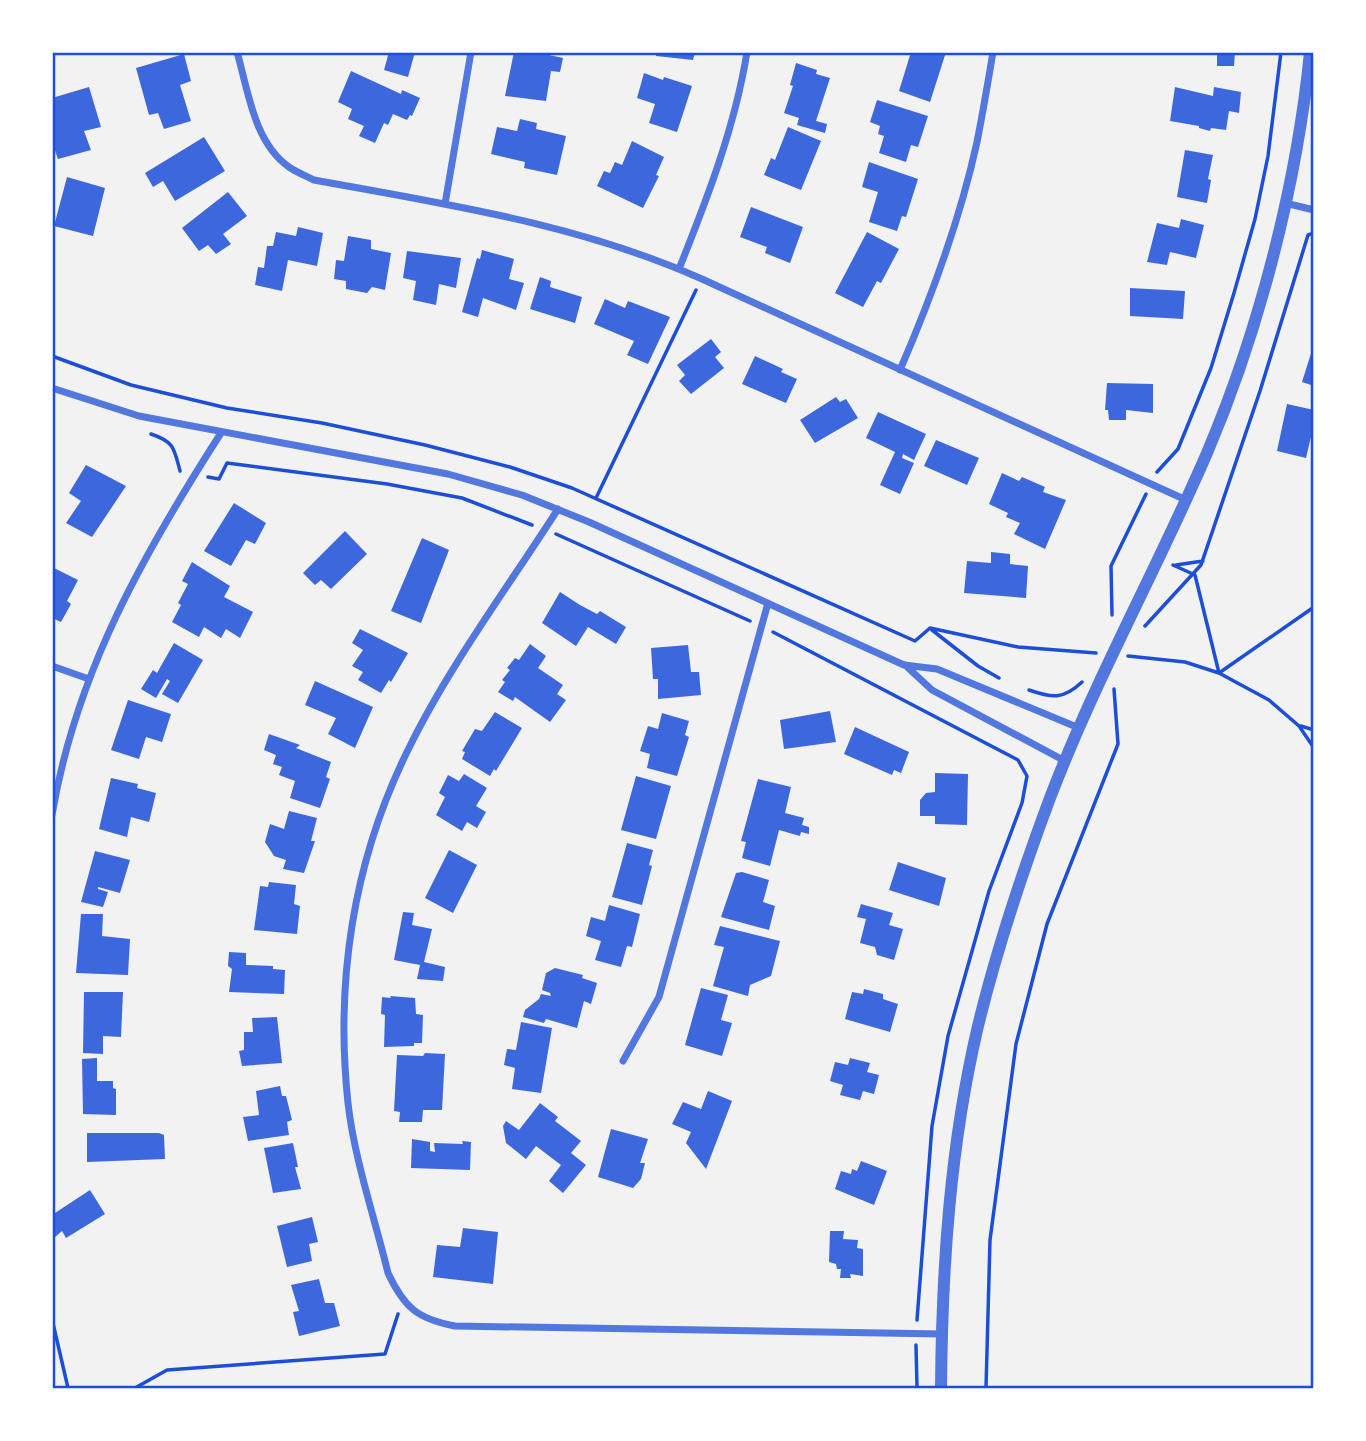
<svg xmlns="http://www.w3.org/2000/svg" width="1366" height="1441" viewBox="0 0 1366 1441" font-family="Merriweather,serif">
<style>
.building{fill:#3d67dc}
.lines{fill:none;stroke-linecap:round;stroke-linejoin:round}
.path{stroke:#1d4ed8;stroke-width:3.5}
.minor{stroke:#5277de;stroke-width:7}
.tertiary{stroke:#5277de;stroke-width:12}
.neatline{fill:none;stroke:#1d4ed8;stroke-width:2.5}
</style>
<rect width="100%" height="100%" fill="#f2f2f2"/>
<!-- building -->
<path class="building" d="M389 52H415L408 77 384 70Z
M514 52H550L549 55 563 58 560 72 551 71 546 101 505 96Z
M656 52H695L693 60 656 56Z
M911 52H946L930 102 899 91Z
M1217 52H1235L1234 66H1217Z
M184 54 191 81 180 85 191 121 164 129 158 113 149 115 136 68Z
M796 63 817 70 816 74 830 78 816 121 827 124 825 133 797 125 799 118 784 113 793 86 790 85Z
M351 71 401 94 402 90 420 98 412 116 410 115 407 120 393 114 388 125 384 123 375 143 359 136 364 126 348 119 352 109 338 102Z
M644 73 663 80 664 77 692 86 677 132 649 123 655 104 637 98Z
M89 87 101 127 84 131 91 150 58 159 52 142V98Z
M1175 87 1213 96 1214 87 1241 92 1239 113 1229 111 1226 130 1211 128 1210 131 1199 128V126L1170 121Z
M877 100 928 116 918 147 911 145 906 162 879 153 884 136 878 134 880 126 870 122Z
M520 119 537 123 536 129 566 136 557 175 524 168 525 162 491 154 497 127 517 131Z
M788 127 821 141 801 190 764 175 771 158 775 160Z
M204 137 225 171 175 201 163 181 153 187 145 173Z
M632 141 664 157 656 175 659 176 643 208 597 186 604 171 610 173 615 162 622 165Z
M1185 150 1213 155 1208 179 1211 180 1207 203 1177 197Z
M869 162 918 179 906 217 902 216 897 231 869 222 878 192 862 187Z
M67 177 105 188 93 236 54 226Z
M228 192 247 216 223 234 231 244 216 254 208 245 199 251 182 228Z
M751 207 803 227 790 263 765 253 767 247 740 237Z
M1181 219 1204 225 1196 258 1170 252 1167 265 1147 262 1157 223 1179 228Z
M298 227 323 233 317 266 288 260 282 291 255 285 258 267 264 268 267 246H273L276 232 296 236Z
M867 232 899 249 881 283 877 281 863 307 835 293Z
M348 236 371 240V249L391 253 385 290 372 287 367 293 346 289V281L334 279 336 260 344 261Z
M482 250 514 259 509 279 524 283 516 310 483 298 478 317 462 312 477 258 480 259Z
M407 251 461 258 456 288 439 284 436 305 413 300 416 281 403 278Z
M540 277 551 281 550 287 582 297 575 323 530 309Z
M1130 288 1185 291 1183 319 1130 316Z
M605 299 625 308 628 301 670 317 648 364 627 355 634 341 594 324Z
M711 339 721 352 715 357 724 368 691 394 679 381 685 375 677 365Z
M1313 347H1314V386L1302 382Z
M755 356 783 369 781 372 797 379 786 403 742 384Z
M1107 383 1153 384V413L1126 410V420H1109L1108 410H1105Z
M836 397 840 402 846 399 858 418 815 443 800 420Z
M1287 404 1314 410V424L1306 458 1277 451Z
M878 412 926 434 914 460 903 454 902 458 914 463 900 494 880 485 895 452 866 438Z
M936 440 979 458 967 485 924 466Z
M86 465 126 486 92 537 66 523 81 501 69 493Z
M1002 473 1019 481 1022 477 1045 487 1043 492 1066 500 1045 549 1014 534 1020 523 1006 517 1008 513 989 504Z
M234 503 266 523 255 544 246 540 231 566 204 551Z
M345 531 367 554 331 589 321 580 315 585 303 573Z
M422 538 449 550 421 623 391 611Z
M991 552 1010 554V564L1028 566 1026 598 964 593 967 561 991 563Z
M192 562 230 586 224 597 253 612 240 638 226 629 221 638 204 627 199 637 172 622 181 605 178 603 188 584 182 581Z
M54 568 78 580 67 601 71 604 61 622 52 618Z
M560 592 580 605 597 614 600 611 626 627 616 644 588 627 576 646 542 623Z
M360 629 408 653 391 682 389 680 381 693 358 680 363 672 352 666 363 650 352 643Z
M174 643 203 660 178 703 162 694 170 681 167 679 156 698 141 689 153 670 157 673Z
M530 644 546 656 538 668 563 685 557 694 566 700 550 722 515 697 513 701 498 692 505 682 502 680 510 670 507 668 515 658 519 660Z
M688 645 691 672H699L701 695 658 699V679H653L651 648Z
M315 681 373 707 355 748 328 734 336 718 305 705Z
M128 700 171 714 162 742 146 737 139 759 111 750Z
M830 711 836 742 784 749 780 720Z
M495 712 522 728 496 771 494 769 490 776 462 759 465 752 462 751 475 729 482 731Z
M662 713 689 721 685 735 689 737 677 776 647 768 650 754 640 751 648 726 658 729Z
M855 727 909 752 901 773 894 770 892 775 844 754Z
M269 734 300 745 296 748 331 762 326 777 330 779 320 808 290 798 295 781 279 775 282 767 273 764 276 755 264 750Z
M935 773 968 774 967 825 935 824V816H920V800L926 793 935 792Z
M464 774 487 788 476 806 486 812 477 828 467 822 462 831 436 815 445 797 439 793 448 775 459 781Z
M636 776 671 786 656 839 621 830Z
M111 778 138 784 137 788 156 793 149 822 131 817 127 837 99 829Z
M758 779 791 787 785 813 804 818 802 825 809 827V834L801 832 800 836 779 830 770 866 742 858 746 842 741 841Z
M289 811 317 818 311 841H315L304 873 283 869 286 860 274 856 265 842 270 824 284 829Z
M627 843 653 850 649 865 652 866 642 905 612 897Z
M449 850 477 865 453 913 425 898Z
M95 851 130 860 120 893 98 887V889L108 892 103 907 81 902Z
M898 862 946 878 939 906 889 890Z
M742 872 769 880 763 902 775 906 769 930 721 917 736 873Z
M269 882 296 885 294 904 300 906 297 934 254 930 260 886 268 887Z
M861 904 893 913 889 925 903 929 894 960 877 955 875 947 860 943 866 919 857 917Z
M609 905 640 914 632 947 627 946 621 967 595 960 601 941 586 936 591 917 605 921Z
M403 912 414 913 412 925 432 929 424 962 445 967 443 981 417 979 420 965 394 960Z
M81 914H103L102 936 130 939 128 975 76 973Z
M720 926 780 941 771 976 750 985 748 996 713 986 724 947 714 945Z
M229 952 246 953V965L273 966V969L285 970 284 994 229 992 232 969 228 966Z
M555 968 583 975 582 978 597 983 591 1004 584 1001 577 1028 546 1019 544 1023 523 1017 525 1010 539 999 541 994 551 996 550 993 542 990 546 973Z
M701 988 728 995 721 1020 732 1023 722 1056 685 1045Z
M864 989 883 994V999L898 1004 890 1032 845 1019 852 992 863 994Z
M84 992H123L121 1037 103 1036V1054L83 1053Z
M390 996 415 998 416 1014 423 1015 422 1043H414V1046L384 1047 385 1015 381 1014 382 997 391 998Z
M277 1017 282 1063 242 1066 239 1051 244 1050V1032H253L252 1018Z
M521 1022 552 1028 541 1093 512 1089 515 1068 504 1065 507 1049 516 1050Z
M425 1053 445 1054 442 1110H423L422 1122H399L400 1112 394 1111 397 1055 423 1056Z
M97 1058V1081H113V1088L116 1089V1115L83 1114 82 1059Z
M850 1058 870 1063 867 1072 879 1075 874 1094 863 1091 860 1100 840 1095 843 1085 830 1081 835 1062 848 1065Z
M280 1086 282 1096H286L292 1120 287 1122 289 1135 248 1141 243 1117 259 1115 256 1091Z
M708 1091 732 1101 706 1169 686 1143 691 1132 672 1124 683 1102 701 1109Z
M540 1103 558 1117 555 1121 581 1141 571 1153 586 1165 563 1193 549 1181 561 1165 536 1146 526 1159 506 1143 503 1126 506 1121 519 1130Z
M611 1129 648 1139 640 1163H645L641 1179 633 1188 598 1177Z
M87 1133H159L164 1135 165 1159 87 1162Z
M412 1139 430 1142V1151L435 1152 434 1143 463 1144 462 1141 471 1142 470 1170 411 1168Z
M293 1143 298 1167H295L301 1189 273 1193 264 1148Z
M861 1161 887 1171 874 1205 835 1189 841 1171 851 1174 852 1169 857 1171Z
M90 1190 105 1214 66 1238 62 1231 55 1237 52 1234V1215Z
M312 1217 318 1242 309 1244 312 1261 287 1267 277 1226Z
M463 1228 498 1232 493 1284 433 1277 437 1245 460 1247Z
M830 1231H844L843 1239 858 1240 857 1248 863 1249V1276L850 1274 851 1278H840L841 1269H837L836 1264 829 1262Z
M319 1279 325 1303H334L340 1326 299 1336 293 1312 299 1311 291 1285Z"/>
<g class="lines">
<!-- path -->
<path class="path" d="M52 356 131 385 227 408 322 423 425 445 510 467 572 488 915 641 930 628 1018 647 1096 653
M151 434C175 442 174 449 180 471
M1157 472 1178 449 1211 368 1234 293 1255 219 1268 156 1281 52
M208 477 219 479 227 463 387 484 462 498 532 525
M596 498 696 290
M556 534 750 621
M1173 565 1195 575 1219 673 1314 607
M1176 565 1203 561
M1112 615 1111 566 1146 494
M1145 626 1201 565 1260 391 1308 235 1314 233
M932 630 978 666 999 678
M773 632 1018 760 1027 776 1022 803 989 891 948 1036 932 1126 917 1320
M1128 656 1185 662 1219 673 1269 700 1299 726 1314 748
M1029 690C1052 698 1063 700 1082 682
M1301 726 1314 730
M52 1319 68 1388
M916 1345 917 1388
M135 1388 167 1370 385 1354 398 1314
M986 1388 990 1240 1016 1044 1047 924 1118 744 1114 689"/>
<!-- minor -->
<path class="minor" d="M237 52C248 90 254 143 289 167 296 172 306 176 314 180 445 204 579 224 702 279L1186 500
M1285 203 1314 210
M445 204 471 52
M679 269C707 199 735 127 747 52
M900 370C932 296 960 220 977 142 983 112 988 82 993 52
M52 388 139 416 448 474 522 495 589 522 904 665 937 669 1079 728
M558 509C508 587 447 669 407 752 353 862 335 982 348 1103 354 1158 375 1219 388 1273 404 1307 417 1319 455 1326L942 1334
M905 665 932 690 1065 761
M52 666 89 679
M52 815C76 672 144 553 221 433
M623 1061 659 997 768 603"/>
<!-- tertiary -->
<path class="tertiary" d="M941 1388C942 1267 950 1145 978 1026 997 948 1022 873 1050 798 1095 680 1157 569 1207 453 1259 331 1297 184 1310 52"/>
</g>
<!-- border -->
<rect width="1366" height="1441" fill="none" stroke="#ffffff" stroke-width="108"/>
<rect x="54" y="54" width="1258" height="1333" class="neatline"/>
</svg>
